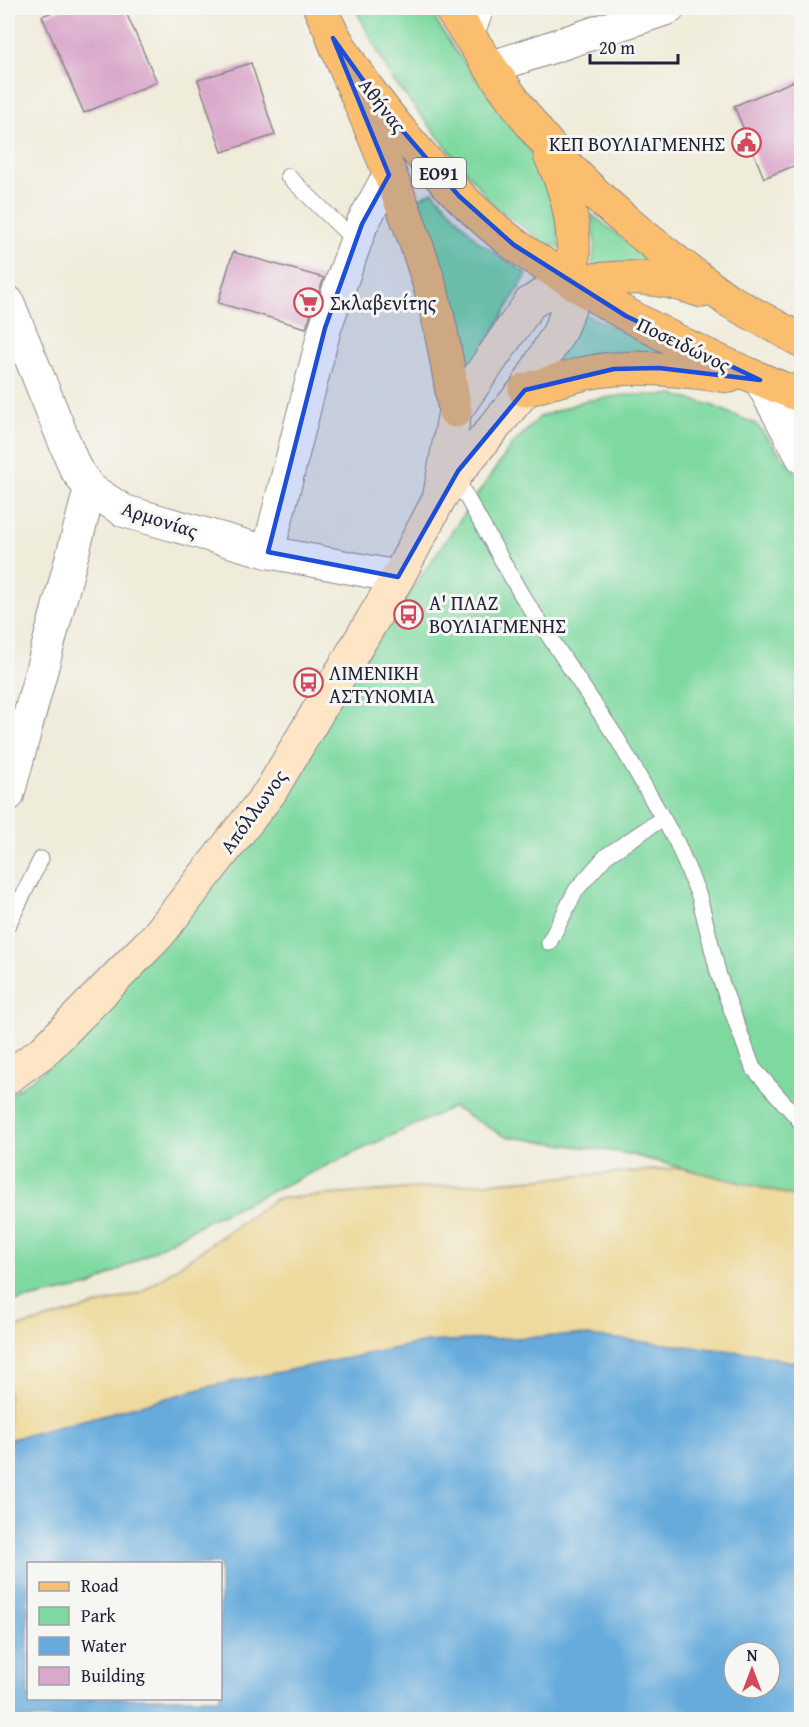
<svg xmlns="http://www.w3.org/2000/svg" width="809" height="1727" viewBox="0 0 809 1727" font-family="'Gentium Book Plus',serif">
<style>
.green{fill:#7ed9a0;stroke:#507e6e;stroke-width:1.5}
.sand{fill:#eeda9e;stroke:#887e6c;stroke-width:1.5}
.water{fill:#66abdc;stroke:#44668c;stroke-width:1.5;fill-rule:evenodd}
.building{fill:#daa8ca}
.lines{fill:none;stroke-linecap:round;stroke-linejoin:round}
.lane-casing{stroke:#89878a;stroke-width:17}
.street-casing{stroke:#89878a;stroke-width:34}
.secondary-casing{stroke:#89878a;stroke-width:35}
.primary-casing{stroke:#89878a;stroke-width:35}
.highway-casing{stroke:#89878a;stroke-width:35}
.lane{stroke:#fff;stroke-width:15}
.street{stroke:#fff;stroke-width:32}
.secondary{stroke:#fde5c5;stroke-width:33}
.primary{stroke:#fbbe6e;stroke-width:33}
.highway{stroke:#fbbe6e;stroke-width:33}
.marked{fill:#1d4ed8;fill-opacity:0.2;stroke:#1d4ed8;stroke-width:4.5;stroke-linejoin:round}
.labels{text-anchor:middle;dominant-baseline:central;stroke-width:6;stroke-linejoin:round;paint-order:stroke}
.shield{fill:#f6f6f2;stroke:#626272;stroke-width:1.5}
.shield-label{font-size:18px;font-weight:bold;fill:#22223b}
.street-label{font-size:20px;fill:#22223b;stroke:#f6f6f2}
.poi-label{font-size:20px;fill:#22223b;stroke:#f6f6f2;text-anchor:start}
</style>
<rect width="100%" height="100%" fill="#f6f6f2"/>
<filter id="ink" filterUnits="userSpaceOnUse"><feTurbulence type="fractalNoise" baseFrequency=".0167" numOctaves="2"/><feDisplacementMap in="SourceGraphic" scale="12" xChannelSelector="R" yChannelSelector="G"/><feConvolveMatrix kernelMatrix="1 2 1 2 8 2 1 2 1" color-interpolation-filters="sRGB"/></filter>
<filter id="wash" filterUnits="userSpaceOnUse"><feTurbulence type="fractalNoise" baseFrequency=".008" numOctaves="4" result="noise"/><feDisplacementMap in="SourceGraphic" scale="24" xChannelSelector="R" yChannelSelector="G"/><feGaussianBlur stdDeviation="1.35" result="paint"/><feColorMatrix in="noise" values="0 0 0 0 0 0 0 0 0 0 0 0 0 0 0 0 0 1.4 0 .05"/><feComposite in="paint" operator="in"/></filter>
<g filter="url(#wash)">
<rect width="100%" height="100%" fill="#f0ecda"/>
<!-- green -->
<path class="green" d="M355 8H428L455 50 543 167 553 188 560 248 545 243 493 205 392 79Z
M433 191 479 242 527 274 463 384C459 315 441 264 416 200Z
M591 214 661 268H592L595 243Z
M582 313 663 350 545 372Z
M625 395H674L711 405 756 424 801 479V1198L624 1153 504 1136 453 1107 207 1221 90 1286 8 1303V1096L43 1071 189 911 511 446 540 417 584 401Z"/>
<!-- sand -->
<path class="sand" d="M681 1168 801 1198V1364L752 1353 216 1385 8 1440V1330L140 1293 276 1199Z"/>
<!-- water -->
<path class="water" d="M578 1335 752 1353 801 1364V1719H8V1440L216 1385 425 1342ZM28 1564H220V1698H28ZM734 1652H770V1688H734Z"/>
<g id="blocks">
<!-- building -->
<path class="building" d="M64 8H124L157 82 84 113 42 16Z
M251 63 275 135 222 152 198 80Z
M801 78V163L764 178 734 106Z
M233 252 324 278 306 328 218 303Z"/>
</g>
</g>
<g filter="url(#ink)">
<use href="#blocks" fill-opacity="0" stroke="#89878a" stroke-width="1.5"/>
<g class="lines">
<defs>
<path id="lane" d="M474 41 487 8
M288 176 355 241
M459 474 462 489 521 594 618 740 677 843 699 896 719 976 753 1068 802 1123
M8 925 41 859
M549 943 576 890 606 856 663 818"/>
<path id="street" d="M492 67 669 8
M8 302 75 468 90 489 124 511 268 552 398 577
M760 380 802 457
M268 552 325 328 362 224 389 175
M8 795 90 489"/>
<path id="secondary" d="M8 1077 44 1051 158 935 270 792 398 577 439 499 458 471 525 390 559 332 571 303 572 282 551 290 530 303 455 411 439 499"/>
<path id="primary" d="M572 282C645 328 721 365 802 396
M728 300 802 341
M525 390C554 382 584 371 615 369 653 366 691 372 730 376"/>
<path id="highway" d="M320 8C353 85 447 193 514 244 532 258 553 270 572 282
M450 8C479 50 507 94 539 134 592 199 661 251 728 300
M333 38C367 121 406 204 431 290 442 330 449 371 455 411
M550 155C572 200 576 233 572 282
M572 282C623 277 652 273 702 291"/>
</defs>
<!-- lane casing -->
<use href="#lane" class="lane-casing"/>
<!-- street casing -->
<use href="#street" class="street-casing"/>
<!-- secondary casing -->
<use href="#secondary" class="secondary-casing"/>
<!-- primary casing -->
<use href="#primary" class="primary-casing"/>
<!-- highway casing -->
<use href="#highway" class="highway-casing"/>
<!-- lane -->
<use href="#lane" class="lane"/>
<!-- street -->
<use href="#street" class="street"/>
<!-- secondary -->
<use href="#secondary" class="secondary"/>
<!-- primary -->
<use href="#primary" class="primary"/>
<!-- highway -->
<use href="#highway" class="highway"/>
</g>
</g>
<!-- marked area -->
<path class="marked" d="M333 38 383 108 459 196 514 245 626 316 760 380 659 368 614 369 525 390 458 471 398 577 268 552 325 328 362 224 389 175Z"/>
<!-- icons -->
<defs>
<symbol id="civic-ring" viewBox="-11 -11 22 22"><circle r="9.5" fill="#f6f6f2" stroke="#d1495b" stroke-width="1.5"/><path d="M-.6-6.5H3V-4.5H.6V-3L4-1V1h2V6H-6V1h2V-1L-.6-3ZM-1.2 2.5V6h2.4V2.5Z" fill="#d1495b"/></symbol>
<symbol id="supermarket-ring" viewBox="-11 -11 22 22"><circle r="9.5" fill="#f6f6f2" stroke="#d1495b" stroke-width="1.5"/><path d="M-6-5.5h2.5l.6 2H6L4.5 2H-2.5L-4.4-4H-6ZM-1.5 3.2a1.3 1.3 0 1 0 .1 0ZM3 3.2a1.3 1.3 0 1 0 .1 0Z" fill="#d1495b"/></symbol>
<symbol id="bus-ring" viewBox="-11 -11 22 22"><circle r="9.5" fill="#f6f6f2" stroke="#d1495b" stroke-width="1.5"/><path d="M-5-6H5V4H4V6H2V4H-2V6H-4V4H-5ZM-3.5-4V0h7V-4ZM-3.5 1.2v1.5H-2V1.2ZM2 1.2v1.5H3.5V1.2Z" fill="#d1495b"/></symbol>
</defs>
<g fill-rule="evenodd">
<use href="#civic-ring" x="730" y="126" width="33" height="33"/>
<use href="#supermarket-ring" x="292" y="286" width="33" height="33"/>
<use href="#bus-ring" x="392" y="598" width="33" height="33"/>
<use href="#bus-ring" x="292" y="666" width="33" height="33"/>
</g>
<g class="labels">
<!-- shield labels -->
<rect class="shield" x="412" y="158" width="54" height="30" rx="4.5"/>
<g class="shield-label">
<text x="439" y="173">ΕΟ91</text>
</g>
<!-- street labels -->
<g class="street-label">
<text transform="translate(383 105) rotate(52)">Αθήνας</text>
<text transform="translate(684 344) rotate(26)">Ποσειδώνος</text>
<text transform="translate(160 519) rotate(18)">Αρμονίας</text>
<text transform="translate(253 811) rotate(-54)">Απόλλωνος</text>
</g>
<!-- poi labels -->
<g class="poi-label">
<text x="725" y="143" text-anchor="end">ΚΕΠ ΒΟΥΛΙΑΓΜΕΝΗΣ</text>
<text x="330" y="302">Σκλαβενίτης</text>
<text x="429" y="602">Α' ΠΛΑΖ<tspan x="429" dy="23">ΒΟΥΛΙΑΓΜΕΝΗΣ</tspan></text>
<text x="329" y="672">ΛΙΜΕΝΙΚΗ<tspan x="329" dy="23">ΑΣΤΥΝΟΜΙΑ</tspan></text>
</g>
</g>
<!-- margin -->
<rect width="809" height="1727" fill="none" stroke="#f6f6f2" stroke-width="30"/>
<!-- legend -->
<rect x="27" y="1562" width="195" height="138" fill="#f6f6f2" stroke="#a1a1a9" stroke-width="1.5"/>
<rect x="39" y="1582" width="30" height="9" fill="#fbbe6e" stroke="#a1a1a9" stroke-width="1.5"/>
<text x="81" y="1592" font-size="18" fill="#22223b">Road</text>
<rect x="39" y="1607" width="30" height="18" fill="#7ed9a0" stroke="#a1a1a9" stroke-width="1.5"/>
<text x="81" y="1622" font-size="18" fill="#22223b">Park</text>
<rect x="39" y="1637" width="30" height="18" fill="#66abdc" stroke="#a1a1a9" stroke-width="1.5"/>
<text x="81" y="1652" font-size="18" fill="#22223b">Water</text>
<rect x="39" y="1667" width="30" height="18" fill="#daa8ca" stroke="#a1a1a9" stroke-width="1.5"/>
<text x="81" y="1682" font-size="18" fill="#22223b">Building</text>
<!-- north arrow -->
<g transform="translate(752 1670)"><circle r="28" fill="#f6f6f2" stroke="#a1a1a9" stroke-width="1.5"/>
<path d="M0-4.5L10 22L0 15L-10 22Z" fill="#d1495b"/>
<text y="-9" font-size="16" font-weight="bold" text-anchor="middle" fill="#22223b">N</text>
</g>
<!-- scale -->
<path d="M590 54v9h88v-9" fill="none" stroke="#22223b" stroke-width="3"/>
<text x="599" y="54" font-size="18" fill="#22223b" stroke="#f6f6f2" stroke-width="4.5" paint-order="stroke">20 m</text>
</svg>
